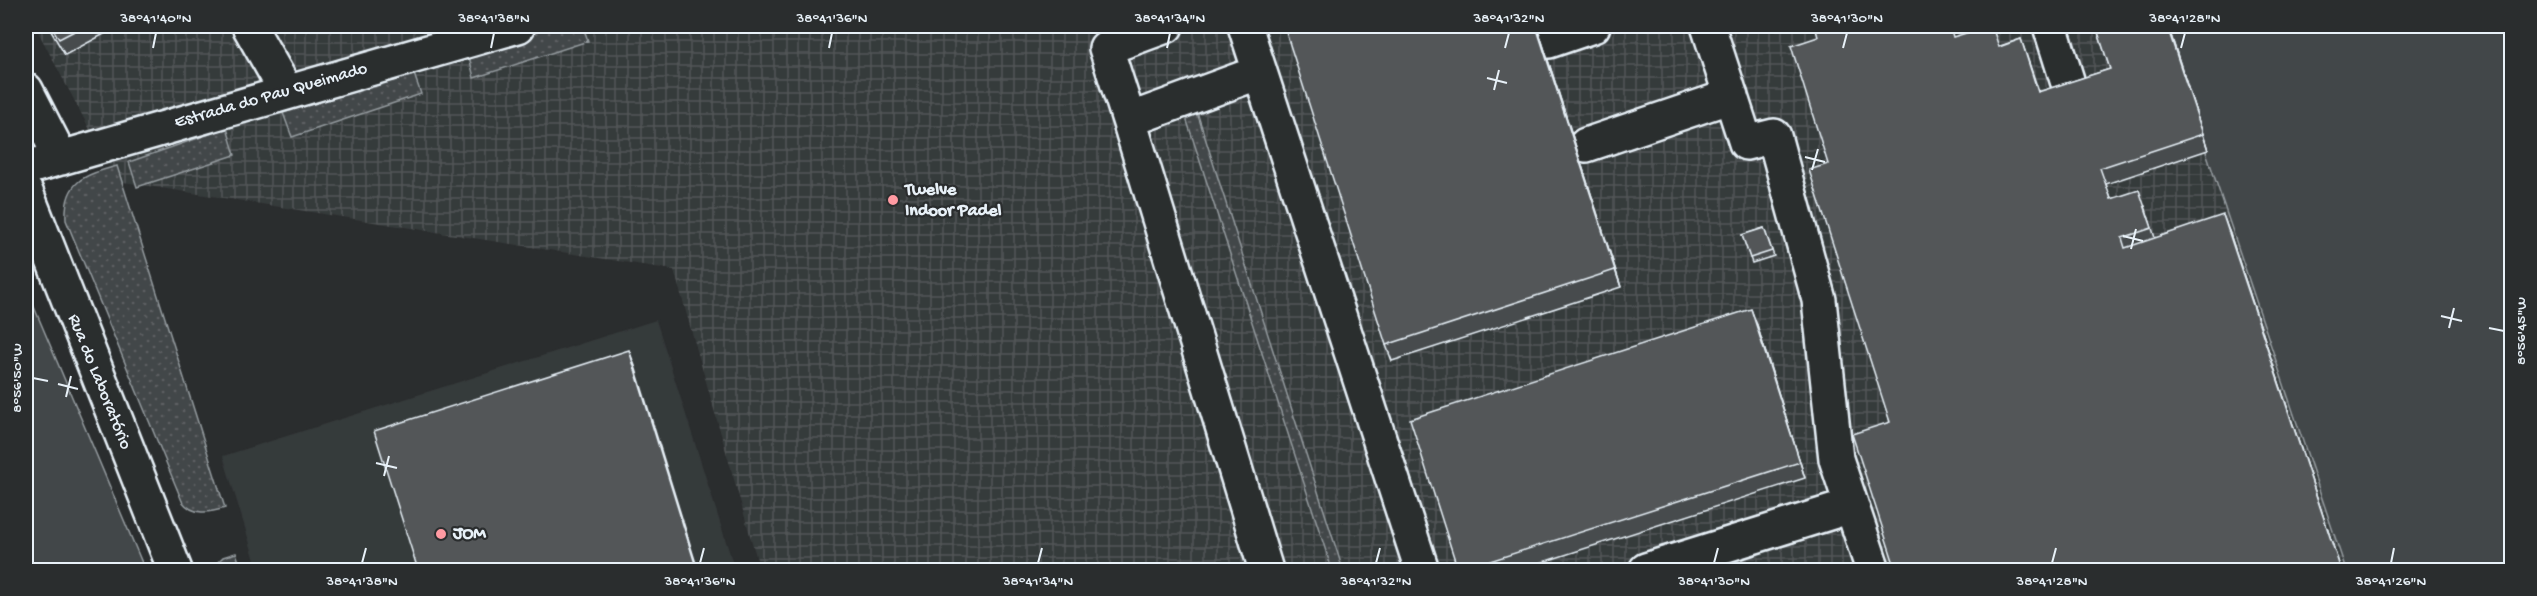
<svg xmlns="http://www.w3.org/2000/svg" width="2537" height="596" viewBox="0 0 2537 596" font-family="'Gochi Hand',sans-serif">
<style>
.built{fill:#363a3b}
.industrial{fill:url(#industrial-grid)}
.grass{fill:#424648;stroke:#959ca0;stroke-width:1.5}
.garden{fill:url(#garden-dots);stroke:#959ca0;stroke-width:1.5}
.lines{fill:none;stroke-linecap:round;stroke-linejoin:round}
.minor-casing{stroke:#e8f1f8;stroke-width:38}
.minor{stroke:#2a2d2e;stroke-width:33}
.wall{fill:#474b4d;stroke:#e8f1f8;stroke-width:1.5}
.shaded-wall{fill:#3a3d3e;stroke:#e8f1f8;stroke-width:1.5}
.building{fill:#535759;stroke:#e8f1f8;stroke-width:1.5}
.ticks{fill:none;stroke:#e8f1f8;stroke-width:2}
.poi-dot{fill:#ff9aa2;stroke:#2a2d2e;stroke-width:2}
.labels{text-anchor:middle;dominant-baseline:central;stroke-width:4.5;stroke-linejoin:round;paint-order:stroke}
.street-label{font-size:18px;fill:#e8f1f8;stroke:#2a2d2e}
.poi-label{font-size:18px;font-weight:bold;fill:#e8f1f8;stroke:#2a2d2e;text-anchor:start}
.neatline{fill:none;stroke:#e8f1f8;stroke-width:2}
.ticks-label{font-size:15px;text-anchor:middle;fill:#e8f1f8}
</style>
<defs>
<pattern id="industrial-grid" width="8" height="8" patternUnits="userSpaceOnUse" patternTransform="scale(1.5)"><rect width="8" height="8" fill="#363a3b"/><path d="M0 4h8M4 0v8" fill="none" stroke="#535758"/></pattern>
<pattern id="garden-dots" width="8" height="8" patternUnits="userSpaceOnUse" patternTransform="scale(1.5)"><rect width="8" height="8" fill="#424648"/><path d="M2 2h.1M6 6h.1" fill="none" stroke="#5d6163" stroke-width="1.8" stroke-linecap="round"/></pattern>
</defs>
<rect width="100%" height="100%" fill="#2a2d2e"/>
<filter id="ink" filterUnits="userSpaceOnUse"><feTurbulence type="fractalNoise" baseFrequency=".0167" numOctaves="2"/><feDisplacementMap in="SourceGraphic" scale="12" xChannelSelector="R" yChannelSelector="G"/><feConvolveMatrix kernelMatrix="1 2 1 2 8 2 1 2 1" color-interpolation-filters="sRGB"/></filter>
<g filter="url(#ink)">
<!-- built -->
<path class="built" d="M656 320 735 570H258L223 456Z"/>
<!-- industrial -->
<path class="industrial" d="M35 26H2511V570H760L674 270 117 181Z"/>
<!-- grass -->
<path class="grass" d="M2164 26H2511V570H2346Z
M26 288 145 570H26Z"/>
<!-- garden -->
<path class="garden" d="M554 26H583L588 41 474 78 468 52Z
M413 71 421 94 292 137 283 113Z
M1195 106 1343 570H1332L1187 121 1189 110Z
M227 128 235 155 137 187 129 162Z
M117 166 225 508C209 513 193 516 182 501L66 220C64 181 84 175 117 166Z
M236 553 242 570H218L217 563 223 557Z"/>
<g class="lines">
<defs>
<path id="minor" d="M249 26 286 91
M1245 26 1422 570
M1708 26 1746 143 1774 136 1819 300 1836 459 1873 570
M2050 26 2067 80
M1549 41 1593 26
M1260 72 1129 120 1266 570
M26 90 61 158
M1129 120 1106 48 1166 26
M1586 145 1731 96
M26 168 518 26
M26 192 175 570
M1646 570 1851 506"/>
</defs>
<!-- minor casing -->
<use href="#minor" class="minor-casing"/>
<!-- minor -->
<use href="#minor" class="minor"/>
</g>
<!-- wall -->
<path class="wall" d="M48 26H119L65 55Z
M1537 26 1621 287 1392 361 1386 345Z
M2096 26H2168L2208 150 2106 184 2111 199 2145 206 2155 238 2229 231 2341 570H1896L1890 422 1828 164 1818 37H1954L2000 46 2021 39 2039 92 2110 69Z
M1764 228 1774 256 1752 263 1742 235Z
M1757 325 1805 478 1518 570H1458Z"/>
<!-- shaded-wall -->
<path class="shaded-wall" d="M1536 26H1537L1621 287 1615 270Z
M2167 26H2168L2208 150 2203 134Z
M2223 215 2229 231 2341 570Z
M1751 309 1757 325 1805 478 1800 462Z
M629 350 635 366 698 570H697Z"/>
<!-- building -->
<path class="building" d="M51 26H84L59 39Z
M1284 26H1536L1615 270 1386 345Z
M1815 26H1950L1953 37 1989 26H1992L1999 47 2021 39 2038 92 2110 69 2096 26H2167L2203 134 2100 168 2111 199 2139 190 2152 228 2122 238 2125 248 2223 215 2341 570H1896L1852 434 1890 422 1809 170 1828 164 1791 46 1818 37Z
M1764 228 1772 251 1750 258 1742 235Z
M1751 309 1800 462 1462 570H1458L1410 419Z
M629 350 697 570H418L374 431Z"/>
</g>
<!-- ticks -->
<path class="ticks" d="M153 48 156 33M491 48 494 33M829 48 832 33M1167 48 1170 33M1505 48 1509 33M1843 48 1847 33M2181 48 2185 33M1487 78 1507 83M1494 90 1499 70M1805 157 1825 162M1812 170 1818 149M2123 236 2143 241M2131 249 2136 229M2441 316 2462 321M2449 328 2454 308M2489 328 2504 331M33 378 48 381M58 384 78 389M66 397 71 376M376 463 397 468M384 476 389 456M362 563 366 548M700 563 704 548M1038 563 1042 548M1376 563 1380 548M1714 563 1718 548M2052 563 2056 548M2391 563 2394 548"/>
<!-- markers -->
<g class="poi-dot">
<circle cx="893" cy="200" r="6"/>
<circle cx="441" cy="534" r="6"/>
</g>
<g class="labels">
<!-- street labels -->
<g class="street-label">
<text transform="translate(271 96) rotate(-16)">Estrada do Pau Queimado</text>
<text transform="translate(99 382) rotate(68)">Rua do Laboratório</text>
</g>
<!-- poi labels -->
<g class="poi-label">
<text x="905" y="190">Twelve<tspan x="905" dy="21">Indoor Padel</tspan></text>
<text x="453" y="534">JOM</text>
</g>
</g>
<!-- margin -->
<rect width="2537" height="596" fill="none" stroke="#2a2d2e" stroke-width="66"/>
<rect x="33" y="33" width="2471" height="530" class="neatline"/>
<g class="ticks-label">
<text x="156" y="22">38°41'40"N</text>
<text x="494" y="22">38°41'38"N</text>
<text x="832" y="22">38°41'36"N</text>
<text x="1170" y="22">38°41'34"N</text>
<text x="1509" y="22">38°41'32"N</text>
<text x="1847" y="22">38°41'30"N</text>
<text x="2185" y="22">38°41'28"N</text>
<text transform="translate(2520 331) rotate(-90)" y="5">8°56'45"W</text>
<text transform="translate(16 378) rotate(-90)" y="5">8°56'50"W</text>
<text x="362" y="585">38°41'38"N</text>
<text x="700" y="585">38°41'36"N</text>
<text x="1038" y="585">38°41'34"N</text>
<text x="1376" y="585">38°41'32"N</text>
<text x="1714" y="585">38°41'30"N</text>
<text x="2052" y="585">38°41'28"N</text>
<text x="2391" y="585">38°41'26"N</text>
</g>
</svg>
